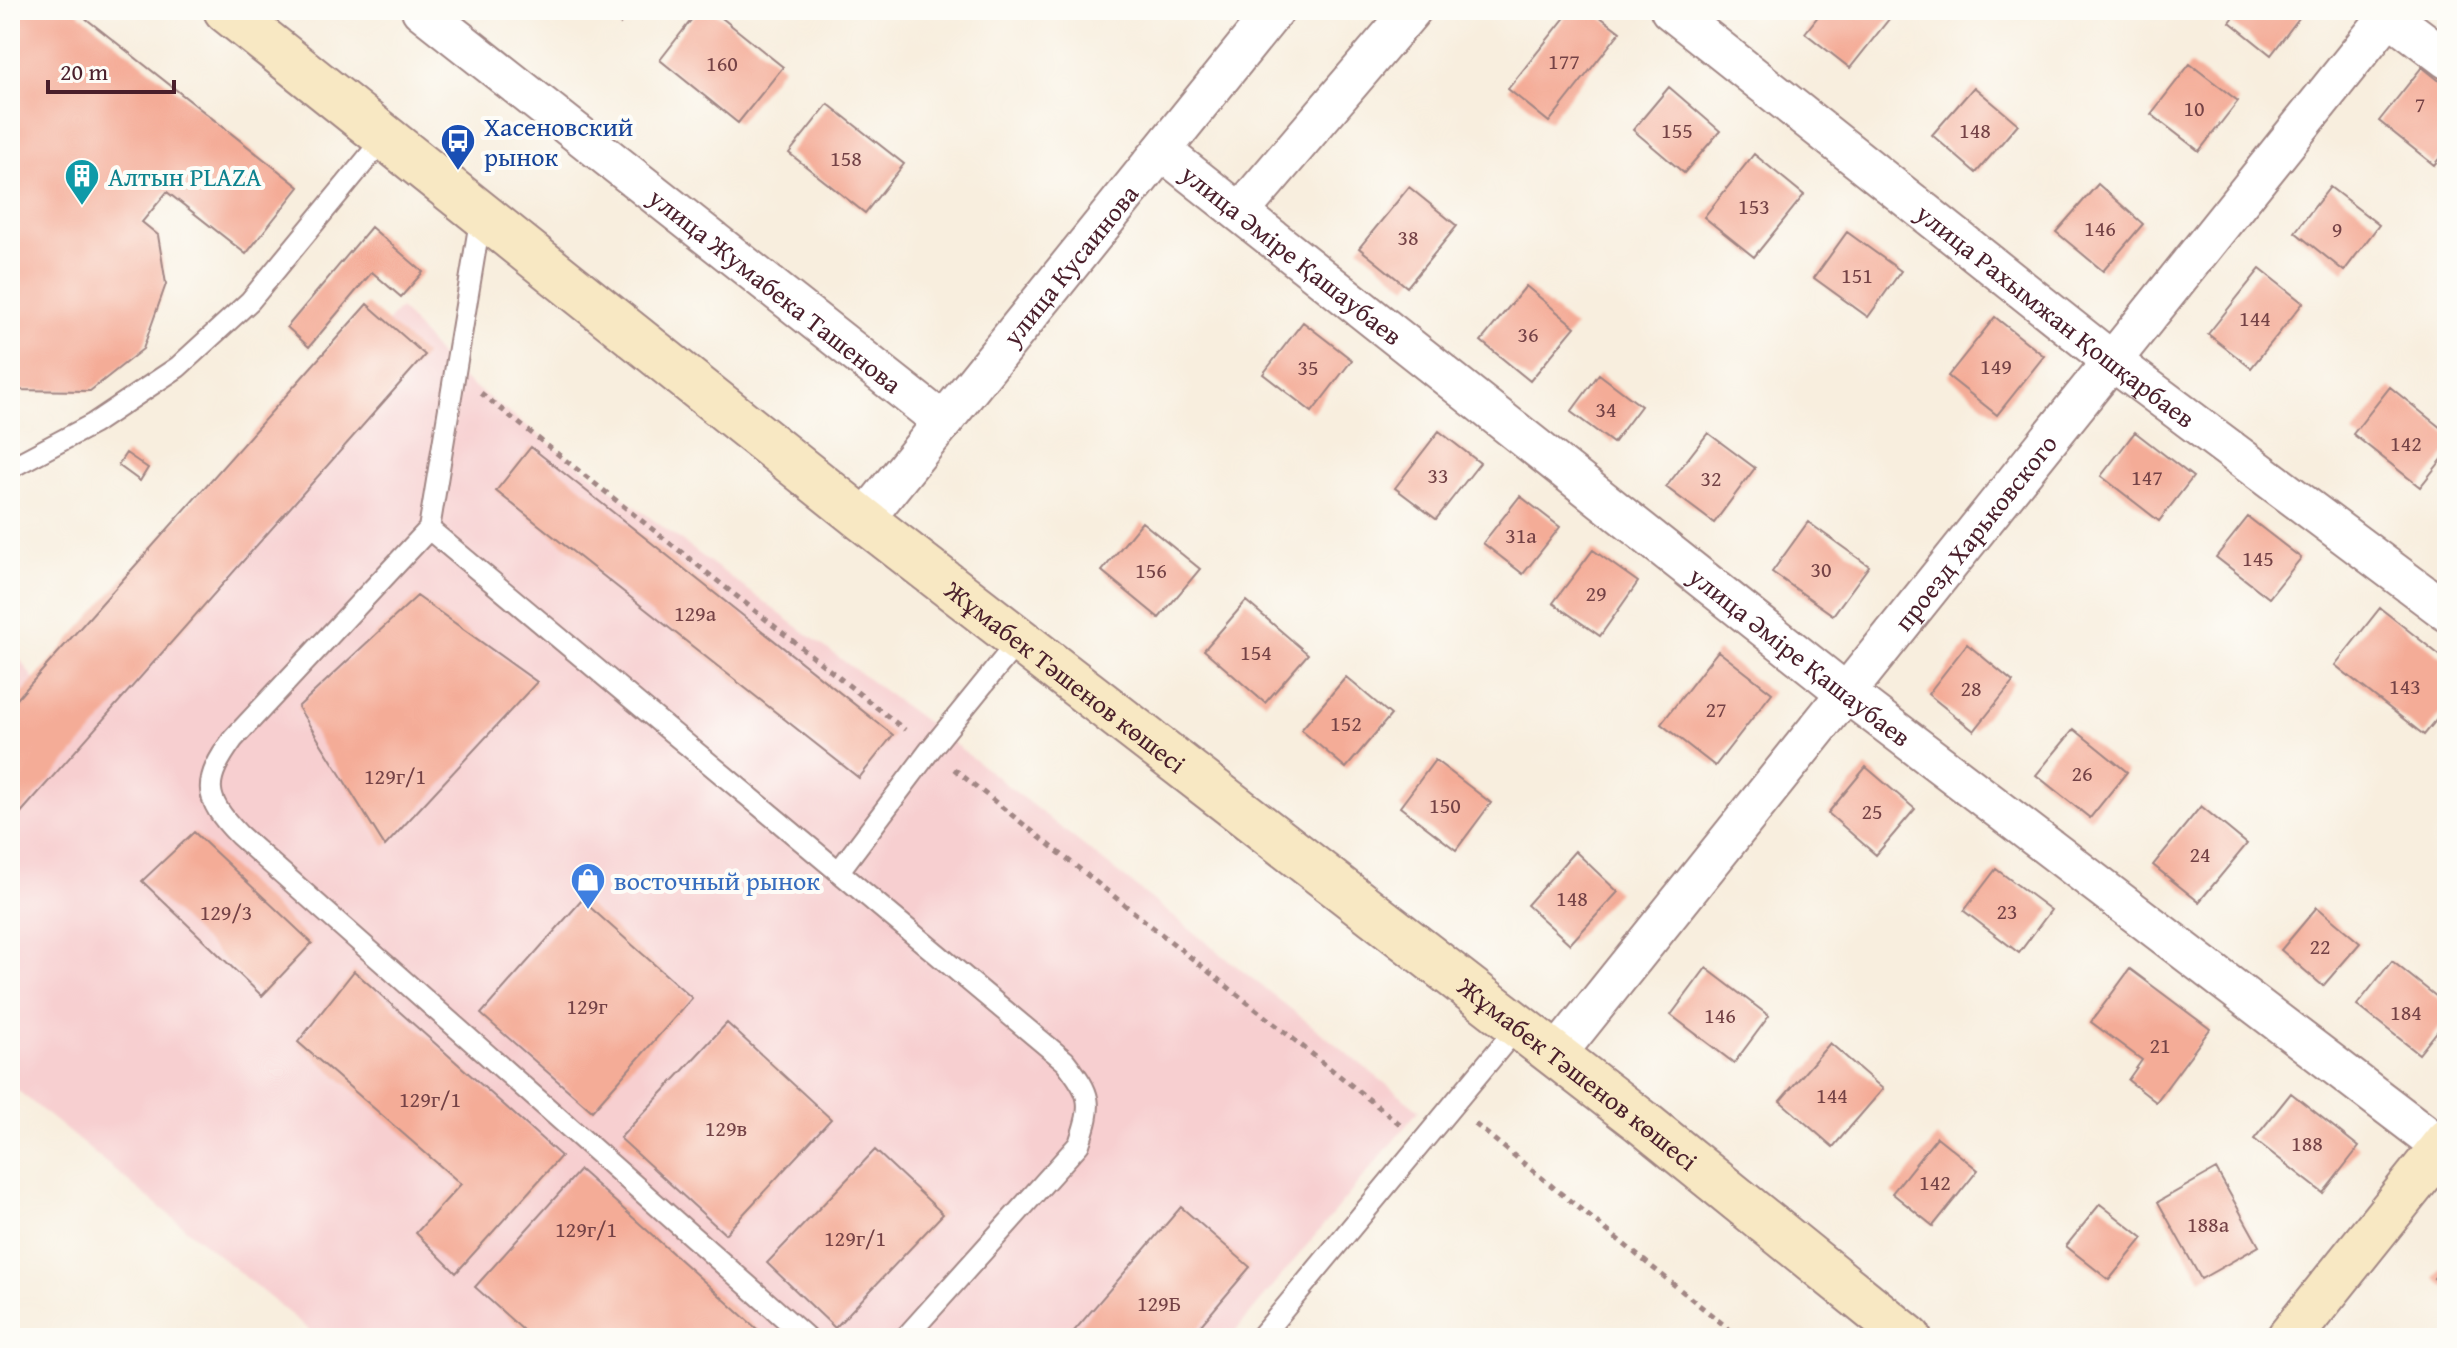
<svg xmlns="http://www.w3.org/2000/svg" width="2457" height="1348" viewBox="0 0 2457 1348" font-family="'Gentium Book Plus',serif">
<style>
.built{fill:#f7cfd0}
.building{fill:#f4ac97}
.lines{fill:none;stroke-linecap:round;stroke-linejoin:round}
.lane-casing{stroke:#a18684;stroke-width:24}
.street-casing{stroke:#a18684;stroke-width:42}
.secondary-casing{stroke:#a18684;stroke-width:48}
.path{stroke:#a18684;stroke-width:5;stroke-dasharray:6 6;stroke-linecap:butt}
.lane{stroke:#fff;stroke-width:20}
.street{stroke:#fff;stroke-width:38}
.secondary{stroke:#f8e8c3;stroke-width:44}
.labels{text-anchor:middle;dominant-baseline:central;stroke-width:8;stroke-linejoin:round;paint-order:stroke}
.number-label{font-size:22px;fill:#744246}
.transit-label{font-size:26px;fill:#164399;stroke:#fdfcf7;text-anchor:start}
.culture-label{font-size:26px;fill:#0d838f;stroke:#fdfcf7;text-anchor:start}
.street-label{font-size:26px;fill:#4a1f2b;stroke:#fdfcf7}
.shop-label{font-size:26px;fill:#366cbe;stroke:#fdfcf7;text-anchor:start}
</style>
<rect width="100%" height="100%" fill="#fdfcf7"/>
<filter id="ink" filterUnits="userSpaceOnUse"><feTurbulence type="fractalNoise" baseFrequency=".0125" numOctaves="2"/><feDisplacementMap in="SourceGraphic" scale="16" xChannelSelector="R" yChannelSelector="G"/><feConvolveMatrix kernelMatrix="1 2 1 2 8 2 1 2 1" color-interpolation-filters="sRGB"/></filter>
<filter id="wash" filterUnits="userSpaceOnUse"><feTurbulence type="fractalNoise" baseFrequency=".006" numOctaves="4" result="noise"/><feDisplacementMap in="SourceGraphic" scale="32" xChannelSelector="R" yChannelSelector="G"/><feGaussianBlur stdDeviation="1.8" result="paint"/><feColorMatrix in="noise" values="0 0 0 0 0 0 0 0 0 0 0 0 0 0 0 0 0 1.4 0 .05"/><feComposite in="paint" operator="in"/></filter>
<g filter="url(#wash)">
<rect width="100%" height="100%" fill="#f8eede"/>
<!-- built -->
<path class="built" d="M400 308 455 373 942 734 1419 1110 1230 1338H319L10 1084V739Z
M10 645 45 695 10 729Z"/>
<g id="blocks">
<!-- building -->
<path class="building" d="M10 10H75L299 187 246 254 167 192 142 222 158 235 166 284 143 349 90 391 10 390Z
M602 10H630L620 24Z
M699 10H712L783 67 738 123 660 60Z
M1571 10H1591L1620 32 1549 122 1508 89Z
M1823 10H1887L1893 14 1850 68 1805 33Z
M2239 10H2305L2271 55 2230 22Z
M2190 64 2238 101 2199 151 2151 114Z
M2422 67 2447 87V149L2434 165 2379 121Z
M1669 87 1720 131 1684 173 1633 130Z
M1974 87 2018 124 1976 173 1932 135Z
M828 104 904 164 865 213 789 153Z
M1754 154 1804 195 1754 257 1704 217Z
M2098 184 2143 224 2103 271 2056 232Z
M1409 187 1457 226 1407 287 1359 248Z
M2330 187 2379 225 2344 271 2295 232Z
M371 227 423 272 401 297 372 272 309 347 287 327Z
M1847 232 1901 271 1868 317 1814 278Z
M2260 269 2303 303 2251 368 2208 334Z
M1526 286 1575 327 1530 381 1481 341Z
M367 304 425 355 10 825V707Z
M1995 317 2044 356 1997 415 1948 376Z
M1303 322 1352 360 1312 412 1263 374Z
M1599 374 1641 406 1613 443 1571 412Z
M2390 387 2447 433V453L2420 487 2353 434Z
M1439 431 1480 463 1436 519 1395 488Z
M2135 432 2193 477 2159 521 2101 476Z
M1708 433 1755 468 1714 523 1666 487Z
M531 447 893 735 859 778 496 491Z
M126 453 148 468 140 481 118 465Z
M1520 496 1560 527 1523 574 1483 543Z
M2248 517 2301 558 2269 598 2216 557Z
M1142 522 1200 569 1159 618 1102 571Z
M1808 522 1869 566 1833 615 1772 572Z
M1593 550 1638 582 1600 636 1553 603Z
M417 596 537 682 385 846 298 707Z
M1246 601 1308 654 1265 703 1204 650Z
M2380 608 2447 661V707L2424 735 2335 665Z
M1967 644 2013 682 1974 731 1928 694Z
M1718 651 1772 693 1715 766 1661 724Z
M1346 677 1391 715 1346 768 1301 730Z
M2074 729 2127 772 2090 818 2036 775Z
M1435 760 1491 803 1456 850 1400 807Z
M1866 767 1915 809 1876 855 1828 813Z
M2201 806 2247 844 2199 902 2153 865Z
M194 832 312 943 262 996 142 881Z
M1575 851 1618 892 1570 944 1527 905Z
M1996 869 2051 910 2019 953 1964 911Z
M582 900 692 998 592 1111 481 1014Z
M2317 907 2360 943 2323 986 2281 950Z
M2392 961 2447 1005V1019L2419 1054 2357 1005Z
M1706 968 1769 1016 1734 1063 1671 1015Z
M2130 969 2210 1029 2156 1102 2128 1080 2142 1060 2091 1022Z
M354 971 561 1156 456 1273 416 1233 461 1184 298 1042Z
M727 1023 831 1119 725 1234 620 1138Z
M1830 1043 1883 1089 1833 1147 1780 1101Z
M2291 1093 2359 1147 2323 1193 2254 1139Z
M1937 1137 1978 1170 1933 1226 1892 1193Z
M875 1150 943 1214 835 1328 767 1263Z
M2216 1169 2259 1246 2201 1279 2158 1202Z
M580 1170 767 1338H532L475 1287Z
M2100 1204 2143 1238 2109 1280 2066 1246Z
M1181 1207 1250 1267 1190 1338H1068Z
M2447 1262V1289L2434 1278Z"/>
</g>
</g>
<g filter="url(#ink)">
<use href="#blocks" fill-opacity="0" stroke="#a18684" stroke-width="2"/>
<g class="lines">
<defs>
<path id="lane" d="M481 215 429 529 233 739C203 781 202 797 239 835L807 1338
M10 468 93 424 178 367 250 301 384 138
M429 529 1065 1061C1092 1096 1093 1102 1079 1144L905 1338
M839 871 930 750 1019 640
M1260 1338 1519 1025"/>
<g id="street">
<path id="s1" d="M421 10 943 422"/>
<path id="s2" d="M1670 10 2112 361 2447 612"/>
<path d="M2382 10 2447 59"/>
<path id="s3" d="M1162 151 1845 692 2447 1151"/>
<path d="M1240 212 1412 10"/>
<path id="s4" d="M864 520 1275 10"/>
<path id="s5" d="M1556 1055 2393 10"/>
</g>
<g id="secondary">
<path id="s6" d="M226 10 864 520 1641 1121 1909 1338"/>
<path d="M2289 1338 2447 1141"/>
</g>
</defs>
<!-- lane casing -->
<use href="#lane" class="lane-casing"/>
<!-- street casing -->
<use href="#street" class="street-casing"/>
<!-- secondary casing -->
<use href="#secondary" class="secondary-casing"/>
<!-- path -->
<path class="path" d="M481 393 905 730
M954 769 1400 1124
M1475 1124 1740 1338"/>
<!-- lane -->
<use href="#lane" class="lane"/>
<!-- street -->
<use href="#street" class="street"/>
<!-- secondary -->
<use href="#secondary" class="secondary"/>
</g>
</g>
<!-- icons -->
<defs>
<symbol id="bus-pin" viewBox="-11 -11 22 30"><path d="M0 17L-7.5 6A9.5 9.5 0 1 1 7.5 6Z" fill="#1a4fb4" stroke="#fdfcf7"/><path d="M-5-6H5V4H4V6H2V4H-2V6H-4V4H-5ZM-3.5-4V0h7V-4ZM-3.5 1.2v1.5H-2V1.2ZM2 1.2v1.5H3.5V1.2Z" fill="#fff"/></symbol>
<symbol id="building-pin" viewBox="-11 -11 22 30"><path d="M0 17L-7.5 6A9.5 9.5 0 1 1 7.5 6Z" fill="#0f9aa8" stroke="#fdfcf7"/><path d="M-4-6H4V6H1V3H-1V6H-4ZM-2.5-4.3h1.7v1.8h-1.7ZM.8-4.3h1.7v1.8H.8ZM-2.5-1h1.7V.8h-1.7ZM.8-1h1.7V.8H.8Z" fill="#fff"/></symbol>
<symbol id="shop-pin" viewBox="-11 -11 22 30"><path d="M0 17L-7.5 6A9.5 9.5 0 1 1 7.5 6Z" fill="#3f7fe0" stroke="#fdfcf7"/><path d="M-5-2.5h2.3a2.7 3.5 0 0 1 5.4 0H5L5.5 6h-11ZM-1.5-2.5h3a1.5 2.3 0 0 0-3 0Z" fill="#fff"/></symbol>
</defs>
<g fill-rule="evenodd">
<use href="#bus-pin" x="438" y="121" width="40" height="54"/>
<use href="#building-pin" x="62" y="156" width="40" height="54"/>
<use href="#shop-pin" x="568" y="860" width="40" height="54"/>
</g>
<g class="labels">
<!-- number labels -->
<g class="number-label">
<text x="1564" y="61">177</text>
<text x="722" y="63">160</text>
<text x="2420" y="104">7</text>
<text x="2194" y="108">10</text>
<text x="1677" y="130">155</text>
<text x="1975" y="130">148</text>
<text x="846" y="158">158</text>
<text x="1754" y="206">153</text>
<text x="2100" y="228">146</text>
<text x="2337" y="229">9</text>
<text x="1408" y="237">38</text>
<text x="1857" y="275">151</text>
<text x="2255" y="318">144</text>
<text x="1528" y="334">36</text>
<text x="1996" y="366">149</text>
<text x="1308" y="367">35</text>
<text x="1606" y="409">34</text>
<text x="2406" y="443">142</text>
<text x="1438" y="475">33</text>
<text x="2147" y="477">147</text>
<text x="1711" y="478">32</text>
<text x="1521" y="535">31а</text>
<text x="2258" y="558">145</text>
<text x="1821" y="569">30</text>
<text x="1151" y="570">156</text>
<text x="1596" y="593">29</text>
<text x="695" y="613">129а</text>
<text x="1256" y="652">154</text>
<text x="2405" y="686">143</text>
<text x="1971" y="688">28</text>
<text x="1716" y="709">27</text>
<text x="1346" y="723">152</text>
<text x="2082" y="773">26</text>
<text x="395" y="776">129г/1</text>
<text x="1445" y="805">150</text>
<text x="1872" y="811">25</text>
<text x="2200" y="854">24</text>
<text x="1572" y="898">148</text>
<text x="2007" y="911">23</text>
<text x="226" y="912">129/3</text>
<text x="2320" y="946">22</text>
<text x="587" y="1006">129г</text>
<text x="2406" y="1012">184</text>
<text x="1720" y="1015">146</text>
<text x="2160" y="1045">21</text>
<text x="1832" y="1095">144</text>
<text x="430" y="1099">129г/1</text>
<text x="726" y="1128">129в</text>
<text x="2307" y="1143">188</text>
<text x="1935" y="1182">142</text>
<text x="2208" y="1224">188а</text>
<text x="586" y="1229">129г/1</text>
<text x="855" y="1238">129г/1</text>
<text x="1159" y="1303">129Б</text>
</g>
<!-- transit labels -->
<g class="transit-label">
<text x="484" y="126">Хасеновский<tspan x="484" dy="30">рынок</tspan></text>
</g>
<!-- culture labels -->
<g class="culture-label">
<text x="108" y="176">Алтын PLAZA</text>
</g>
<!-- street labels -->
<g class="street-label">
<text stroke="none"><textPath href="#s3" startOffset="166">улица Әміре Қашаубаев</textPath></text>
<text stroke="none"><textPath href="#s4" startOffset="328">улица Кусаинова</textPath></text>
<text stroke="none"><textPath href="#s1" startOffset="452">улица Жумабека Ташенова</textPath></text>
<text stroke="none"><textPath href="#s2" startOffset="492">улица Рахымжан Қошқарбаев</textPath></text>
<text stroke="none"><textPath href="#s5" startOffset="670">проезд Харьковского</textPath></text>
<text stroke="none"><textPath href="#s3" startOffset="814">улица Әміре Қашаубаев</textPath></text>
<text stroke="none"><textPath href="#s6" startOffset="1072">Жұмабек Тәшенов көшесі</textPath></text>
<text stroke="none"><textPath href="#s6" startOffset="1720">Жұмабек Тәшенов көшесі</textPath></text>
</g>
<!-- shop labels -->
<g class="shop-label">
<text x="614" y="880">восточный рынок</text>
</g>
</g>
<!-- margin -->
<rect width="2457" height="1348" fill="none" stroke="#fdfcf7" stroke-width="40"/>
<!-- scale -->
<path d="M48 80v12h126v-12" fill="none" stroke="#4a1f2b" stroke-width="4"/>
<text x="60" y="80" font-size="24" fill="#4a1f2b" stroke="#fdfcf7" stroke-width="6" paint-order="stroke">20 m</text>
</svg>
